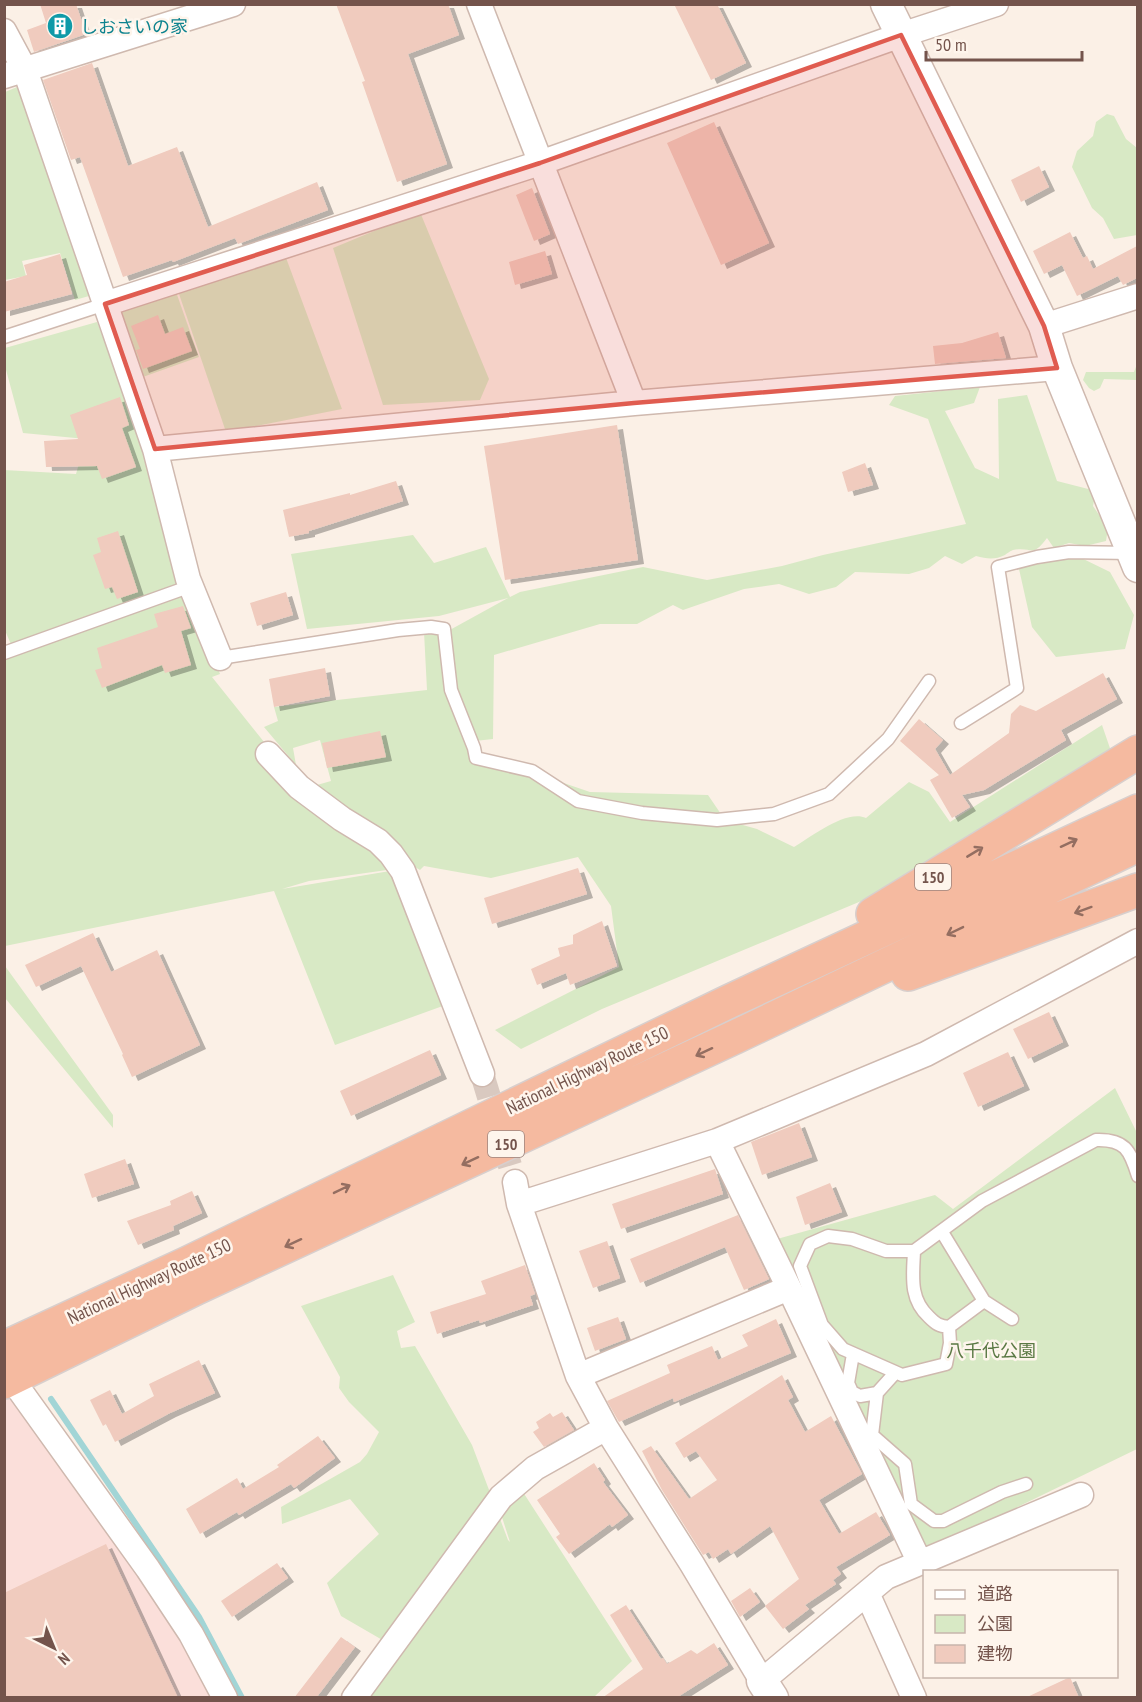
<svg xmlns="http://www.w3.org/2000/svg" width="1142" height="1702" viewBox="0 0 1142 1702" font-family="'PT Sans Narrow','Noto Sans JP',sans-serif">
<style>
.commercial{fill:#fbdfda}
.green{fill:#d8e9c5}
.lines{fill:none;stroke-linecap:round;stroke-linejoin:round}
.stream{stroke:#a2d5d6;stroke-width:6}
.building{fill:#f0cbbe;filter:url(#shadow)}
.minor-tunnel{stroke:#d9c9c0;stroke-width:24;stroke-dasharray:24 12;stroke-linecap:butt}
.service-casing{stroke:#cfb9af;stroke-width:15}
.minor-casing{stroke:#cfb9af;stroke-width:27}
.tertiary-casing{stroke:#cfb9af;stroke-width:33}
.trunk-casing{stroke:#d8cfcd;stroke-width:36}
.service{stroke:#fff;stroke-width:12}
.minor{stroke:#fff;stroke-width:24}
.tertiary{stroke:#fff;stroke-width:30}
.trunk{stroke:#f5baa0;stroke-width:33}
.oneway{stroke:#946e61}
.marked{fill:#e05c50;fill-opacity:0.2;stroke:#e05c50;stroke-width:4.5;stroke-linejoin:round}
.labels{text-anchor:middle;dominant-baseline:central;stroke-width:5;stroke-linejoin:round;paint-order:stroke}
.shield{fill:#fef5ec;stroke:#9d847c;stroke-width:1.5}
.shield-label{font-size:16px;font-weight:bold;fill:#74544c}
.culture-label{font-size:18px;fill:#0d838f;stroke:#fef5ec;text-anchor:start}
.street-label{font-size:18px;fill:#74544c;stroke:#fef5ec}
.park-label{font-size:18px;fill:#5b7944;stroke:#fef5ec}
</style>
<defs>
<filter id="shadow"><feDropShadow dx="6" dy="4" stdDeviation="0" flood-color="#0004"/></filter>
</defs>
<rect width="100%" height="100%" fill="#fbf0e6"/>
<!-- commercial -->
<path class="commercial" d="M21 1392 221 1697 5 1698V1400Z"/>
<!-- green -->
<path class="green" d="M22 85 89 296 75 300 60 253 22 261 26 276 5 280V92Z
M1107 114 1114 116 1126 139 1137 148V235L1114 239 1103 218 1092 208 1072 167 1077 151 1093 136 1096 122Z
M420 212 489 379 480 400 383 405 333 248Z
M285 255 342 409 226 432 178 291Z
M175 289 199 357 140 378 120 312 123 306Z
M97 322 145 443 187 587 220 674 212 677 333 828 382 855 387 870 309 881 282 889 390 871 451 1003 335 1045 274 891 5 946V657L13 649 4 628V470L76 474 86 439 23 433 5 366V348Z
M1137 364V380L1104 379 1100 388 1094 391 1089 388 1083 380 1086 372H1134Z
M980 387 974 403 945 411 975 468 999 479 998 399 1027 395 1057 481 1096 491 1093 506 1108 528 1106 541 1085 546 1069 543 1054 548 1047 538C1031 559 1033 546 1013 550 1012 550 1006 554 1005 555 995 560 987 559 976 556L962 564 945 556 929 568 909 574 855 572 836 587 809 594 779 584 744 589 683 610 673 605 637 624H600L494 655 493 739 475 741 479 754 590 792 708 795 725 820 757 829 794 847C811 837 846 809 866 818L909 782 929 792 950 822 1102 725 1113 757 962 846 859 902 602 1009 521 1049 495 1030 619 967 611 906 578 857 491 878 424 866 420 870 415 867 400 847 317 785 331 781 320 740 293 748 296 765 264 727 278 721 274 707 427 690 424 632 448 631 508 598 439 616 307 629 291 554 413 535 434 563 486 547 510 597 520 592 643 567 707 580 782 566 823 555 966 524 928 419 889 405 895 396Z
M1069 552 1110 572 1134 615 1125 649 1056 657 1032 627 1017 560Z
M5 966 113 1115V1128L5 998Z
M1115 1088 1137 1133V1449L923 1553 777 1239 935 1195 953 1209Z
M393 1275 415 1322 397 1331 401 1348 415 1346 472 1445 508 1540 510 1542 500 1511 521 1489 632 1661 594 1697H363L391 1645 341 1616 327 1583 379 1534 350 1499 282 1524 281 1507 360 1462 367 1454 379 1432 349 1402 339 1388 340 1377 301 1306Z"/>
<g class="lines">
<!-- stream -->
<path class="stream" d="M51 1399 199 1617 242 1698"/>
</g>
<!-- building -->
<path class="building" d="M40 4H76L86 34 34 52 27 30 46 23Z
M336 4H448L459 35 408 54 447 164 397 182 362 82 365 81Z
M674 4H717L746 63 711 80Z
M92 63 128 166 177 147 208 227 317 182 328 210 238 244 235 238 173 262 172 260 123 277 80 157 71 160 43 80Z
M714 122 769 243 721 265 667 143Z
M1039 166 1049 187 1021 202 1011 180Z
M532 188 550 234 534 241 516 195Z
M1070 232 1083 258 1087 256 1093 269 1137 246V278L1123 285 1118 276 1077 296 1062 265 1044 274 1033 251Z
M545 251 552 274 515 285 509 262Z
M60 254 72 294 4 312V282L27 275 24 265Z
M158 315 165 334 183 327 192 351 143 369 136 350 140 349 131 326Z
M998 332 1006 358 935 364 933 346 962 343Z
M120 397 129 425 122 428 136 467 102 479 97 466 46 467 44 441 78 439 70 415Z
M617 425 638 560 505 580 484 446Z
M865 463 873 485 848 492 842 472Z
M396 481 403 501 309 531V533L289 537 283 510 350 493V495Z
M118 531 138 592 117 599 112 587 105 589 93 555 101 552 97 538Z
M286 592 293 615 257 626 250 603Z
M183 606 191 628 181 631 191 665 165 673 162 665 102 688 95 670 102 668 97 648 158 627 154 614Z
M325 668 330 696 274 707 269 679Z
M1103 673 1117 699 1061 730 1066 740 984 790 962 795 970 807 952 818 930 780 939 775 900 741 919 719 943 740 935 749 950 775 1009 733 1011 714 1020 705 1036 711Z
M380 731 386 757 327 768 322 743Z
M578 868 587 894 492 924 484 898Z
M602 921 617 966 570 985 566 973 537 985 531 969 560 956 558 948 573 944V935Z
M93 933 111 972 157 950 200 1045 132 1077 122 1055 123 1054 81 966 36 987 25 965Z
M1049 1012 1063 1042 1028 1059 1013 1029Z
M430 1050 441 1075 351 1116 340 1091Z
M1008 1052 1024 1086 978 1107 963 1073Z
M799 1123 812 1157 762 1175 751 1142Z
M125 1159 134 1184 92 1198 84 1174Z
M715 1169 723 1194 621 1229 612 1204Z
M830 1183 842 1212 805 1225 796 1197Z
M192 1191 202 1213 173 1226 174 1230 138 1245 127 1221 171 1205 170 1201Z
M738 1215 769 1279 744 1290 725 1247 640 1283 630 1259Z
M607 1241 620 1278 593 1288 579 1251Z
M525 1265 535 1294 530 1296 533 1305 480 1323 479 1320 437 1334 430 1312 486 1294 481 1281Z
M618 1317 626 1339 595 1351 587 1328Z
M776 1319 791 1353 674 1402 673 1398 619 1422 607 1401 670 1373 667 1365 712 1346 718 1360 748 1346 742 1335Z
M199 1360 215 1393 170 1413 115 1442 106 1424 103 1426 90 1400 110 1390 122 1414 154 1396 149 1384Z
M782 1375 793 1397 788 1400 805 1432 831 1416 862 1474 819 1500 839 1534 876 1512 890 1535 836 1567 841 1574 833 1580 836 1584 805 1605 809 1609 783 1629 765 1606 799 1579 770 1526 731 1554 728 1549 713 1559 709 1552 703 1555 662 1490 642 1451 651 1446 689 1499 717 1480 696 1451 684 1458 675 1443Z
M562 1412 574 1430 544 1447 533 1432 539 1428 536 1422 550 1413 553 1417Z
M318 1436 335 1458 294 1488 291 1484 239 1515 237 1512 200 1534 186 1509 237 1478 243 1489 279 1467 277 1465Z
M594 1463 605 1480 603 1482 628 1515 612 1527 610 1524 569 1554 556 1537 560 1534 537 1500Z
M106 1544 178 1698H4V1593Z
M277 1563 288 1578 232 1617 221 1601Z
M750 1588 760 1602 740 1617 731 1601Z
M626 1605 661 1659 663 1658 667 1664 691 1650 697 1654 714 1643 728 1665 676 1698H602L643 1669 610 1615Z
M341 1637 355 1647 316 1698H294Z
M1070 1677 1079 1698H1025Z"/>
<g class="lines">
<!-- minor-tunnel -->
<path class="minor-tunnel" d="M482 1074 515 1182"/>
<defs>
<path id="service" d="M4 337 105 304
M4 653 191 586
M220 658 398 630 431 627 444 629 451 690 474 748 476 758 532 771 578 801 642 813 717 820 774 814 829 794 888 739 929 681
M961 723 1017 688 998 567 1037 557 1069 552 1131 553
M942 1232 984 1301 949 1327 950 1343 946 1364 902 1375 843 1349 822 1325 800 1266 810 1244 828 1236 852 1239 886 1251H914L982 1201 1096 1140C1125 1139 1130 1150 1138 1176
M914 1251C913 1276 909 1299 929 1317 936 1324 939 1326 949 1327
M984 1301 1012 1319
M895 1373 877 1393 872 1435 905 1464 911 1504 934 1521H943L1002 1492 1026 1484
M852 1392 848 1383 853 1354
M840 1396 852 1392 860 1396 877 1393"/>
<path id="minor" d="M479 4 634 403
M4 31 25 70 155 449 188 579 220 658
M4 76 233 4
M105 304 540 163 901 35 996 4
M1044 326 1138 296
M155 449 634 403 1057 368
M268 754 299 787 342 819 378 841 391 854 403 871 482 1074
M717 1141 789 1288 920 1563
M515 1182 519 1204 578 1376 606 1428 692 1564 762 1681 886 1577 1081 1495
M519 1204 717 1141 926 1054 1138 941
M578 1376 789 1288
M11 1378 148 1569 191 1634 225 1698
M867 1593 914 1698
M354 1698 501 1497 535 1468 606 1428"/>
<path id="tertiary" d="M886 4 1044 326 1057 368 1138 567
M762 1681 773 1698"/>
<path id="trunk" d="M873 914 1138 752
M908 974 1138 890
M4 1348 186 1264 728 1002 1138 811
M4 1382 196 1288 735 1037 1138 845"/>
</defs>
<!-- service casing -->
<use href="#service" class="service-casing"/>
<!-- minor casing -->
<use href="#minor" class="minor-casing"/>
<!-- tertiary casing -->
<use href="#tertiary" class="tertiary-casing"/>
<!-- trunk casing -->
<use href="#trunk" class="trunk-casing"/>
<!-- service -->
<use href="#service" class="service"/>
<!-- minor -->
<use href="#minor" class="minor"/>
<!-- tertiary -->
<use href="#tertiary" class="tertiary"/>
<!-- trunk -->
<use href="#trunk" class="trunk"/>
</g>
<!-- one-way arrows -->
<defs><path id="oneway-shaft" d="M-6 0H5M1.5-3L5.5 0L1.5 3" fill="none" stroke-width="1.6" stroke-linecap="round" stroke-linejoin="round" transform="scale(1.5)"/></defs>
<g class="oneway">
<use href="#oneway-shaft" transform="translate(1069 843) rotate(-25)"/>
<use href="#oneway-shaft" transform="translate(975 852) rotate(-31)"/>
<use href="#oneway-shaft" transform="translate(1083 910) rotate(160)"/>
<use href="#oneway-shaft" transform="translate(955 931) rotate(154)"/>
<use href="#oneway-shaft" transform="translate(704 1052) rotate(155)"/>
<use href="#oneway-shaft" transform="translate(470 1161) rotate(155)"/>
<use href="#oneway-shaft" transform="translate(342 1189) rotate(-26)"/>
<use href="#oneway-shaft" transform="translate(293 1243) rotate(155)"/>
</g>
<!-- marked area -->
<path class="marked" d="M901 35 1044 326 1057 368 634 403 155 449 105 304 540 163Z"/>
<!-- icons -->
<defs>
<symbol id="building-disc" viewBox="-11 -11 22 22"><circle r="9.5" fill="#0f9aa8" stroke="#fef5ec"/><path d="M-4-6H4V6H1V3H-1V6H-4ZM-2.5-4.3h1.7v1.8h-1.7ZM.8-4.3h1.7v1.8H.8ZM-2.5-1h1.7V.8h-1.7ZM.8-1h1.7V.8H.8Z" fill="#fff"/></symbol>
</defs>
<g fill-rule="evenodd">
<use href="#building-disc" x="45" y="11" width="30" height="30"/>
</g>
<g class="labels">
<!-- shield labels -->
<g class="shield">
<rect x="915" y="864" width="36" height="26" rx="4.5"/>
<rect x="488" y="1131" width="36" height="26" rx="4.5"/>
</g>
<g class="shield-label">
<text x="933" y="877">150</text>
<text x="506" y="1144">150</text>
</g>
<!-- culture labels -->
<g class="culture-label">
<text x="80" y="26">しおさいの家</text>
</g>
<!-- street labels -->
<g class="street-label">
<text transform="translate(587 1070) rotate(-26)">National Highway Route 150</text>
<text transform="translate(149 1281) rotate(-25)">National Highway Route 150</text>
</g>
<!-- park labels -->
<g class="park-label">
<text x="991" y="1350">八千代公園</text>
</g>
</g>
<!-- border -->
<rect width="1142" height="1702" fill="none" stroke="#74544c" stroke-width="12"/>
<!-- legend -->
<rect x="923" y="1570" width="195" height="108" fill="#fef5ec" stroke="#c7b5ac" stroke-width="1.5"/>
<rect x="935" y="1590" width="30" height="9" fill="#ffffff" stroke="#c7b5ac" stroke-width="1.5"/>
<text x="977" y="1600" font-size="18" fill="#74544c">道路</text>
<rect x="935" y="1615" width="30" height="18" fill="#d8e9c5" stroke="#c7b5ac" stroke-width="1.5"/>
<text x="977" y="1630" font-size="18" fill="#74544c">公園</text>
<rect x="935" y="1645" width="30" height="18" fill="#f0cbbe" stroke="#c7b5ac" stroke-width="1.5"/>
<text x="977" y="1660" font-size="18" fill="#74544c">建物</text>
<!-- north arrow -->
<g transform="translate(54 1648) rotate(137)" stroke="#fef5ec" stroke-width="4.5" paint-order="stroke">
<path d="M0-4.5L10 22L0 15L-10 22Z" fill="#74544c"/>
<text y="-9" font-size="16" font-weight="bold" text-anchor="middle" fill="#74544c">N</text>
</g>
<!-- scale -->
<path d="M926 51v9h156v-9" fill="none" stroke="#74544c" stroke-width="3"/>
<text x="935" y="51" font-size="18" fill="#74544c" stroke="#fef5ec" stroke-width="4.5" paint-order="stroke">50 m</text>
</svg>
